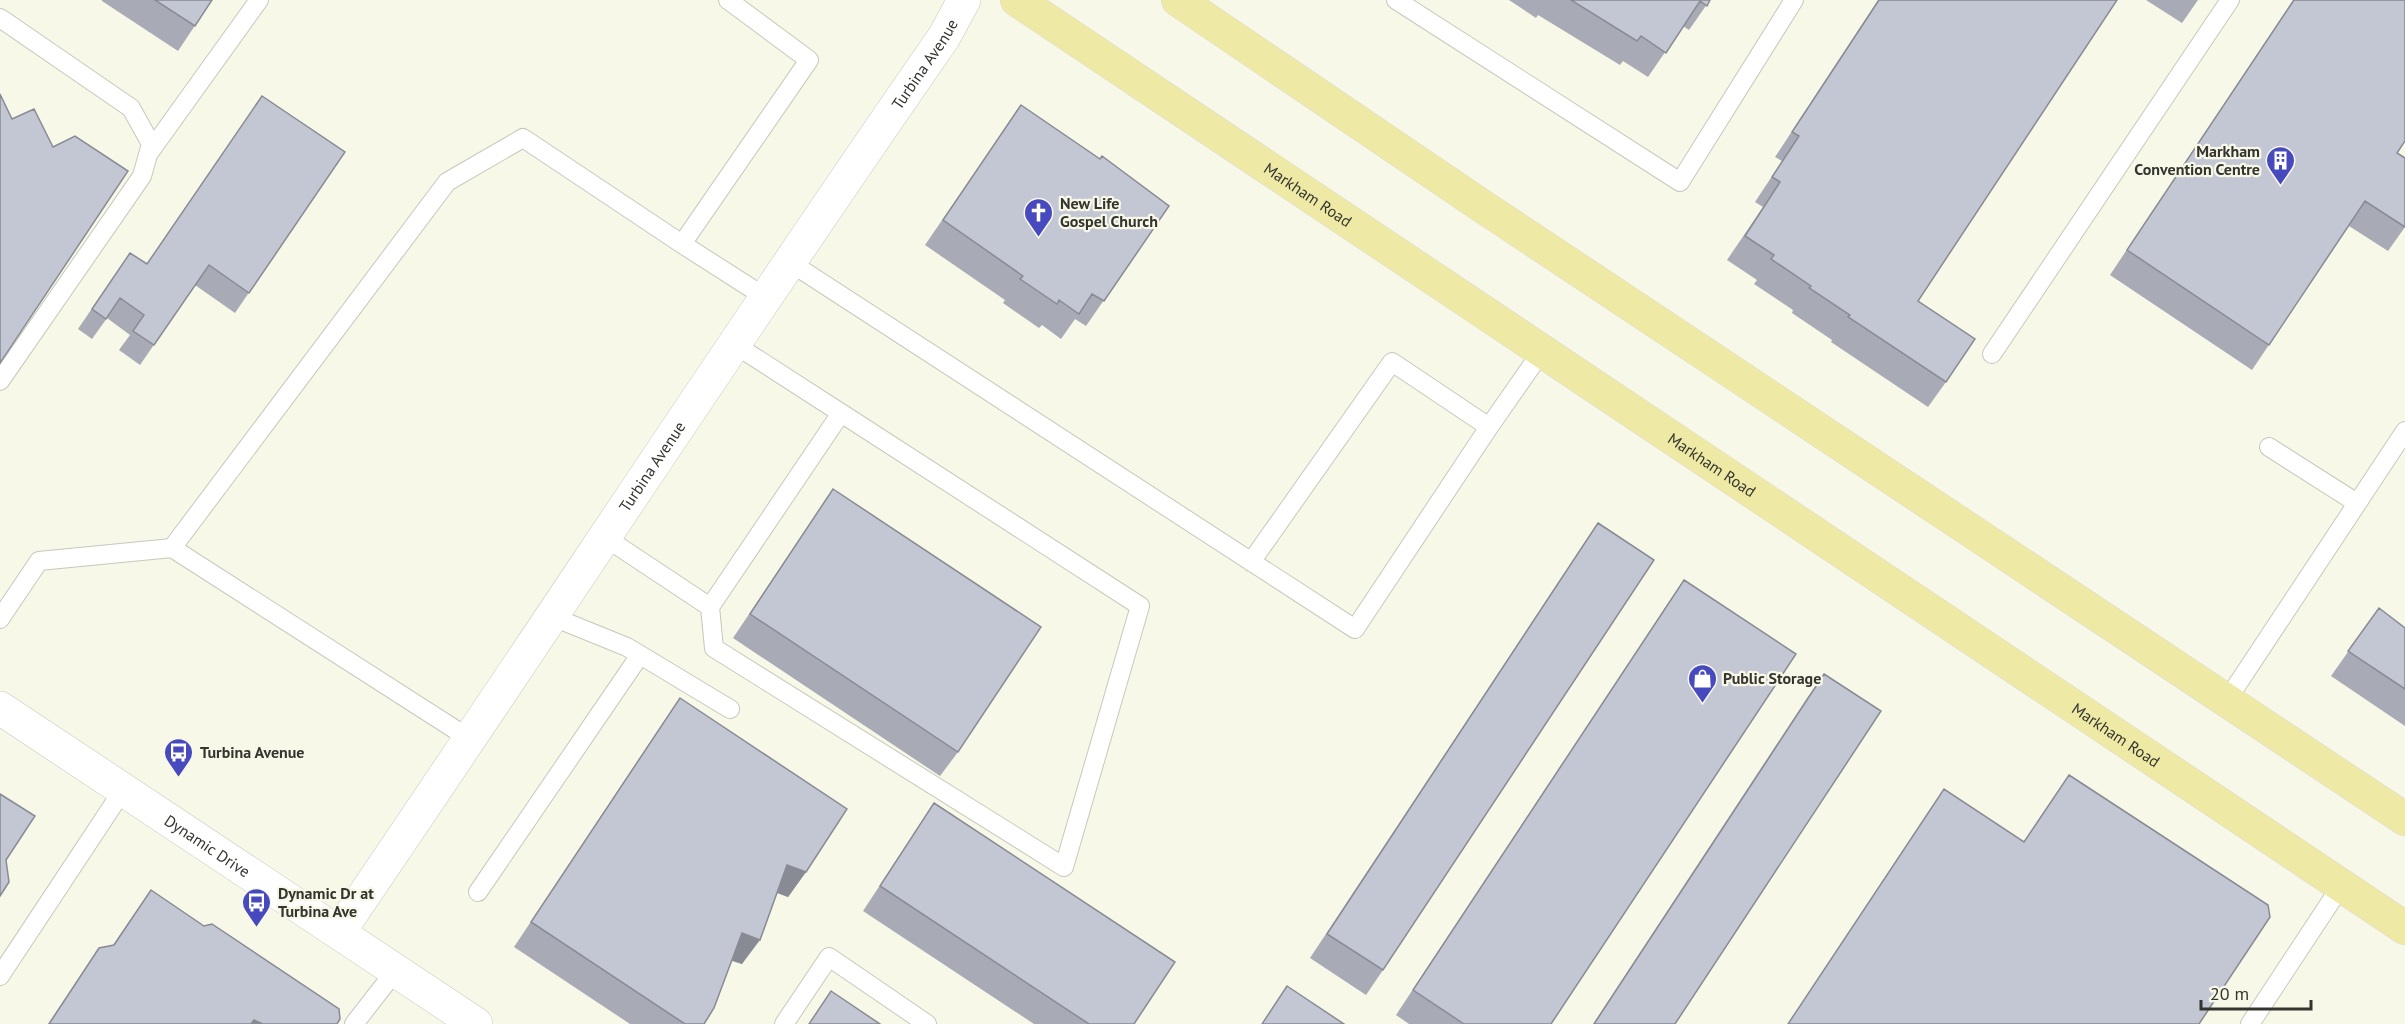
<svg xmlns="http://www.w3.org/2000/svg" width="2405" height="1024" viewBox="0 0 2405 1024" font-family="'PT Sans',sans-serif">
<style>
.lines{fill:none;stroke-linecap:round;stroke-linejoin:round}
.lane-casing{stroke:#c8c8ba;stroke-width:20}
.street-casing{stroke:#c8c8ba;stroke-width:34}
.primary-casing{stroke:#dbdbda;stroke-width:34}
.lane{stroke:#fff;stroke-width:18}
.street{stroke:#fff;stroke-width:33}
.primary{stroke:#eee9a4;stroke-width:33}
.wall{fill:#a8aab5}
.shaded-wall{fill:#888b94}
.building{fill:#c3c6d3;stroke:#888b94;stroke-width:1.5}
.labels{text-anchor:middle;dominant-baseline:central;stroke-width:4.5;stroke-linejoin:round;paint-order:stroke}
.street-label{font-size:16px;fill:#35352f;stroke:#f8f8e9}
.poi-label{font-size:16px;font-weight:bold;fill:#35352f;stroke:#f8f8e9;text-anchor:start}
</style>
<rect width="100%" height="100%" fill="#f8f8e9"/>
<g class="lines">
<defs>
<path id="lane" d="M1396 0 1680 182 1794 0
M0 18 131 108 151 144 142 176 0 381
M149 153 259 0
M682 244 765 297
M788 261 1355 629 1489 427 1392 362 1251 562
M1992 354 2230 0
M1489 427 1542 351
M2269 447 2357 503
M606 538 710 607 841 413 734 344
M172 548 447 182 523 138 682 244 809 60 728 0
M710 607 714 648 1064 867 1140 606 841 413
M553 617 627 647 730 709
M0 619 39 561 172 548 470 739
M2227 700 2405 431
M478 892 640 655
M0 976 123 790
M354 1024 396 970
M784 1024 829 957 927 1024
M2250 1024 2341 886"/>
<g id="street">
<path id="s1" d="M0 708 476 1024"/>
<path id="s2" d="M339 932C542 634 738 333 944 37L964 0"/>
</g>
<g id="primary">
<path id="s3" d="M1017 0 2405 928"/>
<path d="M1178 0 1479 204 2405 819"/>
</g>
</defs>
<!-- lane casing -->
<use href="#lane" class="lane-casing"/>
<!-- street casing -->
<use href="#street" class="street-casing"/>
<!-- primary casing -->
<use href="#primary" class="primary-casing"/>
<!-- lane -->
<use href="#lane" class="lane"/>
<!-- street -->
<use href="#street" class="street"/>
<!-- primary -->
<use href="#primary" class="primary"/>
</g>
<!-- wall -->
<path class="wall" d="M102 0H212L178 51 102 1Z
M1509 0H1710L1689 30 1683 26 1648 77 1623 61 1620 65 1538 15 1536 18Z
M1878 0H2117L1918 301 1946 382 1928 407 1831 342 1832 340 1792 313 1793 310 1754 284 1757 280 1727 260 1763 207 1755 202 1782 161 1775 157Z
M2146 0H2198L2182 23Z
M2293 0H2405L2397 153 2405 227 2388 251 2349 226 2252 370 2110 275Z
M1021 105 1169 206 1086 326 1075 319 1061 339 1042 325 1039 328 1003 303 1005 300 925 245Z
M345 152 235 313 195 285 140 365 119 350 130 335 107 318 92 339 78 329 116 273 147 264Z
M833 489 958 752 940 776 733 638Z
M1598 523 1383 970 1366 995 1310 958 1581 548Z
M1684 580 1551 1024H1409L1396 1015 1667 605Z
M2379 608 2405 628V726L2331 676Z
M1824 674 1675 1024H1593L1807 698Z
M680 698 806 872 788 897 777 893 742 964 732 961 704 1024H630L514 947Z
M2069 775 2199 1024H1788L1944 789 2024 842Z
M934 803 1134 1024H1034L863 911Z
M151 890 337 1024H48L99 948 113 945Z"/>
<!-- shaded-wall -->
<path class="shaded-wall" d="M787 865 806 872 788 897 770 890Z
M742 933 760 940 742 964 724 958Z
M254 1020 263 1024H251Z"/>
<!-- building -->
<path class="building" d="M155 0H212L195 26Z
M1571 0H1710L1707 6 1700 1 1666 53 1641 36 1637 41Z
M1879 0H2117L1918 301 1975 339 1946 382 1848 317 1850 315 1809 288 1811 286 1771 259 1774 255 1745 236 1780 182 1772 177 1799 136 1792 132Z
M2294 0H2405V141L2397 153 2405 158V227L2365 201 2269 345 2127 250Z
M0 94 12 119 34 109 53 147 75 136 128 171 0 363Z
M262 96 345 152 249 293 209 265 154 345 133 331 144 315 120 298 106 319 92 309 130 253 147 264Z
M1021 105 1100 159 1102 156 1169 206 1104 301 1092 294 1079 314 1059 300 1057 304 1020 279 1023 276 943 220Z
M833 489 1041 627 958 752 750 614Z
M1598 523 1654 560 1383 970 1327 934Z
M1684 580 1796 654 1551 1024H1464L1413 990Z
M2379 608 2405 628V689L2348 651Z
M1824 674 1881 711 1675 1024H1594Z
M680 698 847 809 806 872 787 865 760 940 742 933 714 1008 704 1024H685L531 922Z
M2069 775 2268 905 2270 917 2199 1024H1788L1944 789 2024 842Z
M0 794 35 816 6 860 9 882 0 896Z
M934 803 1175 962 1134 1024H1089L880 886Z
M151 890 204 926 212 924 339 1009 340 1019 337 1024H263L254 1020 251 1024H49L99 948 114 945Z
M1287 986 1344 1024H1262Z
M831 991 880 1024H809Z"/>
<!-- icons -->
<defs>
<symbol id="building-pin" viewBox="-11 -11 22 30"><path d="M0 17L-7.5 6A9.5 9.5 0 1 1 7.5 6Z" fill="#474abf" stroke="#f8f8e9"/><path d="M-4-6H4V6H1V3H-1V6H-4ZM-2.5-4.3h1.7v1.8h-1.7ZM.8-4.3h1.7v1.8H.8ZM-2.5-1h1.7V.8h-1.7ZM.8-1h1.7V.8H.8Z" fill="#fff"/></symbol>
<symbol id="church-pin" viewBox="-11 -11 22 30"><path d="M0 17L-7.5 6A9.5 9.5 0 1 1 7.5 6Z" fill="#474abf" stroke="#f8f8e9"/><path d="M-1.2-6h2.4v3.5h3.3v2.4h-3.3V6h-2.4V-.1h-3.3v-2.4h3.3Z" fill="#fff"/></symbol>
<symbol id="shop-pin" viewBox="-11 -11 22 30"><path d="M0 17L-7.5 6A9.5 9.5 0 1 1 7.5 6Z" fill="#474abf" stroke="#f8f8e9"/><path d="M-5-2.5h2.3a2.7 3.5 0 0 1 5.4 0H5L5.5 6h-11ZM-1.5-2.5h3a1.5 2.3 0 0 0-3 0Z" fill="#fff"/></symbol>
<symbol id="bus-pin" viewBox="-11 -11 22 30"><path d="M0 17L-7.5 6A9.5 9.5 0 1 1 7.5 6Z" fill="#474abf" stroke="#f8f8e9"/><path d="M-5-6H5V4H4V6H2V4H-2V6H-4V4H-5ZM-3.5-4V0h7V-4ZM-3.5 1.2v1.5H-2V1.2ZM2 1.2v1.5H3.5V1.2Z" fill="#fff"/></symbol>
</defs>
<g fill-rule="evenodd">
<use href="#building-pin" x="2264" y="144" width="33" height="45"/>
<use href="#church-pin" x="1022" y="196" width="33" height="45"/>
<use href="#shop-pin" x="1686" y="662" width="33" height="45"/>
<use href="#bus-pin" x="162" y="736" width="33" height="45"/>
<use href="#bus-pin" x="240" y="886" width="33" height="45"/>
</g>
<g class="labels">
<!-- street labels -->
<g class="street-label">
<text stroke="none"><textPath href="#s2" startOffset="1047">Turbina Avenue</textPath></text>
<text stroke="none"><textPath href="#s3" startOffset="350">Markham Road</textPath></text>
<text stroke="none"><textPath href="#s3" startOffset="836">Markham Road</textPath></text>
<text stroke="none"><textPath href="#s2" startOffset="561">Turbina Avenue</textPath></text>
<text stroke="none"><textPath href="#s3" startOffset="1322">Markham Road</textPath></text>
<text stroke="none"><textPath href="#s1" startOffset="249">Dynamic Drive</textPath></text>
</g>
<!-- poi labels -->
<g class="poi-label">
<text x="2260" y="151" text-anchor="end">Markham<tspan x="2260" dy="18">Convention Centre</tspan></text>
<text x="1060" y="203">New Life<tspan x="1060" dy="18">Gospel Church</tspan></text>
<text x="1723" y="678">Public Storage</text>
<text x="200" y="752">Turbina Avenue</text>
<text x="278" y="893">Dynamic Dr at<tspan x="278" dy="18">Turbina Ave</tspan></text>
</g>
</g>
<!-- scale -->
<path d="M2201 1000v9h110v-9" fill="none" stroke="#35352f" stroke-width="3"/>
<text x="2210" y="1000" font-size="18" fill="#35352f" stroke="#f8f8e9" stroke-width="4.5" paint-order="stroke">20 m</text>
</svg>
